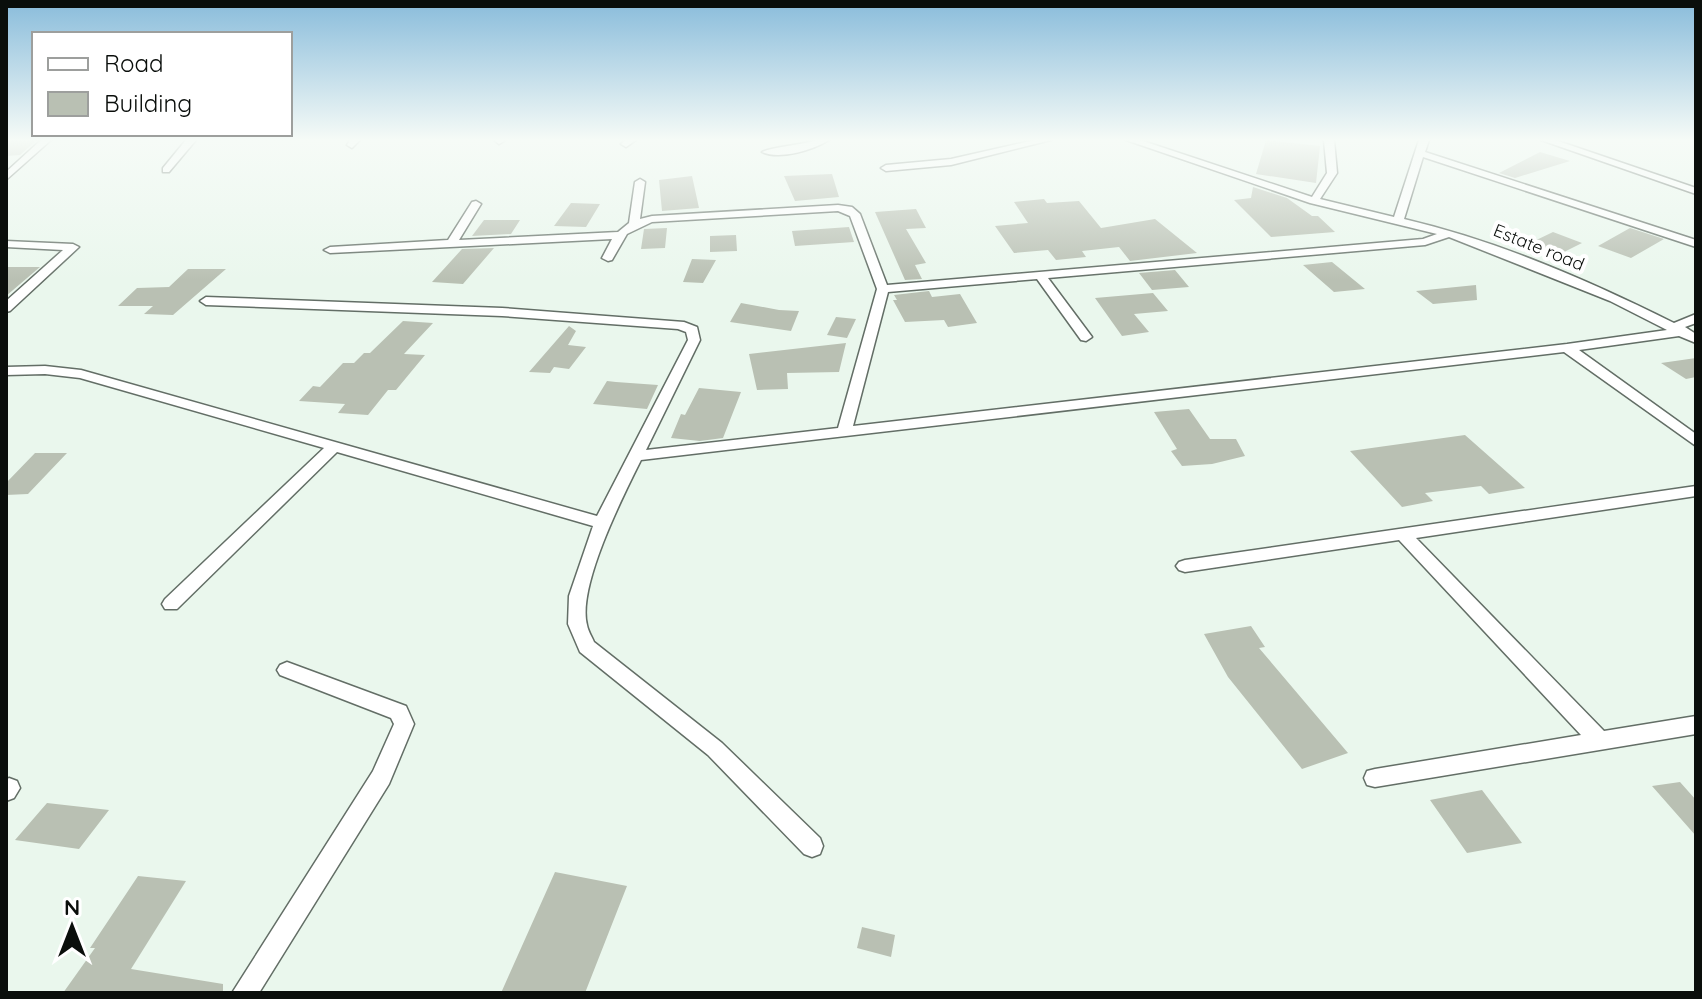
<svg xmlns="http://www.w3.org/2000/svg" width="1702" height="999" viewBox="0 0 1702 999" font-family="Quicksand,sans-serif">
<style>
.building{fill:#b9c0b3}
.lines{fill:none;stroke-linecap:round;stroke-linejoin:round}
.minor-casing{stroke:#636e66;stroke-width:3}
.minor{fill:#fff;fill-rule:evenodd}
.labels{text-anchor:middle;dominant-baseline:central;stroke-width:8;stroke-linejoin:round;paint-order:stroke}
.far-street-label{font-size:18px;fill:#0a0e0b;stroke:#fff}
</style>
<rect width="100%" height="100%" fill="#eaf7ed"/>
<!-- building -->
<path class="building" d="M6 140H37L20 155 6 156Z
M1266 140 1320 146 1316 183 1256 174Z
M1540 152 1570 161 1515 178 1499 173Z
M832 174 839 197 795 201 784 176Z
M692 176 699 208 662 211 659 180Z
M1253 187 1287 198 1312 216H1318L1335 232 1271 237 1234 200 1251 198Z
M1044 199 1047 203 1079 201 1101 228 1155 219 1197 253 1130 261 1119 247 1082 251 1086 257 1056 260 1048 250 1014 253 995 226 1028 223 1014 202Z
M571 203 600 204 586 227 554 226Z
M916 209 926 228 906 229 926 263 915 265 922 279 905 280 875 212Z
M484 220H520L511 234 472 236Z
M849 227 854 242 795 246 792 231Z
M667 228 665 248 641 249 644 229Z
M1630 228 1664 239 1631 258 1598 246Z
M1553 232 1582 243 1556 256 1526 245Z
M736 235 737 251 710 252V236Z
M494 248 463 284 432 282 462 249Z
M692 259 716 260 703 283 683 282Z
M1332 262 1365 289 1334 292 1303 265Z
M6 267H40L6 296Z
M188 269H226L173 315 144 314 153 306H118L137 288 169 287Z
M1175 270 1189 287 1152 290 1139 273Z
M1476 285 1477 300 1433 304 1416 291Z
M929 291 932 297 960 294 977 323 948 327 944 320 905 322 893 300H897L894 295Z
M1153 293 1168 311 1134 314 1149 332 1122 336 1095 298Z
M741 303 779 310 799 311 791 331 730 322Z
M836 317 856 319 847 338 827 335Z
M403 321 433 323 404 354 425 355 396 390H388L368 415 338 413 345 404 299 401 313 386 320 387 343 363H354L364 353H370Z
M569 326 576 331 568 345 586 347 569 369 554 367 550 373 529 372Z
M846 343 839 372 787 373 788 389 757 390 749 354Z
M1696 358V377L1686 379 1661 363Z
M607 381 616 382 658 385 647 409 593 404Z
M699 388 741 392 723 438 700 441 671 438 681 414 685 415Z
M1189 409 1210 439H1236L1245 456 1212 464 1182 466 1171 451 1177 449 1154 412Z
M1465 435 1525 488 1489 494 1481 486 1425 493 1433 501 1402 507 1350 451Z
M35 453H67L28 494 6 495V483Z
M1251 626 1265 647 1259 648 1348 753 1302 769 1228 677 1204 634Z
M1680 782 1696 800V836L1652 786Z
M1482 790 1522 843 1467 853 1430 800Z
M47 803 109 810 79 849 15 840Z
M555 872 627 886 585 993H501Z
M138 876 186 881 131 969 223 984V993H63L95 948H90Z
M862 927 895 935 891 957 857 948Z"/>
<g class="lines">
<defs>
<path id="minor" d="M41 140H51L6 180V172Z
M186 140H196L169 172H163V168Z
M350 140H360L352 148 347 145Z
M494 140H504V141L499 144Z
M625 140H636L626 147 621 144Z
M816 140H829C813 150 780 160 762 152 775 146 799 146 816 140Z
M1035 140H1051L951 165 886 171 881 168 886 165 951 159Z
M1126 140H1140L1312 197 1327 173 1324 140H1334L1337 173 1320 199 1394 217 1419 140H1429L1425 152 1696 240V247L1423 157 1404 219C1498 241 1588 280 1674 323L1696 314V323L1685 327 1696 334V343L1679 336 1579 350 1696 434V446L1564 352 641 460C623 496 577 587 587 625 588 631 592 637 594 642L722 743 820 838 823 846 820 854 812 857 804 854 708 755 580 652 568 624 569 596 593 526 337 452 177 609H165L162 604 165 599 324 448 80 378 45 374 6 375V367L45 366 81 370 597 516 688 340 686 332 678 329 502 316 206 305 200 301 206 297 502 308 684 322 697 327 700 340 646 450 838 428 877 289 850 216 838 211 652 222 627 234 612 260 608 261 602 258 612 239 330 253 324 250 330 247 448 240 472 202 476 201 481 204 459 240 618 232 629 223 635 182 640 179 645 182 640 219 652 216 838 205 852 207 860 214 887 285 1423 239 1437 234 1310 203ZM1449 237 1610 301 1667 330 1567 344 853 426 888 292 1037 279 1081 340 1086 341 1092 337 1048 278 1425 245Z
M1541 140H1555L1696 188V194Z
M6 241 73 244 79 247 10 311 6 312V301L63 250 6 247Z
M1696 486V496L1416 538 1604 731 1696 716V734L1375 787 1367 785 1364 778 1367 771 1375 769 1581 735 1399 540 1185 572 1179 570 1176 566 1179 562 1185 560Z
M287 662 406 706 414 724 389 784 259 993H232L373 771 394 724 391 718 280 675 277 670 280 665Z
M9 778 17 781 20 788 14 798 6 801V780Z"/>
</defs>
<!-- minor casing -->
<use href="#minor" class="minor-casing"/>
<!-- minor -->
<use href="#minor" class="minor"/>
</g>
<!-- sky -->
<linearGradient id="sky" x2="0" y2="1"><stop stop-color="#89bcdb"/><stop offset="0.5" stop-color="#f6fbf7"/><stop offset="1" stop-color="#f6fbf7" stop-opacity="0"/></linearGradient>
<rect width="1702" height="280" fill="url(#sky)"/>
<g class="labels">
<!-- far-street labels -->
<g class="far-street-label">
<text transform="translate(1539 247) rotate(22)">Estate road</text>
</g>
</g>
<!-- border -->
<rect width="1702" height="999" fill="none" stroke="#0a0e0b" stroke-width="16"/>
<!-- legend -->
<rect x="32" y="32" width="260" height="104" fill="#ffffff" stroke="#9d9f9d" stroke-width="2"/>
<rect x="48" y="58" width="40" height="12" fill="#ffffff" stroke="#9d9f9d" stroke-width="2"/>
<text x="104" y="72" font-size="24" fill="#0a0e0b">Road</text>
<rect x="48" y="92" width="40" height="24" fill="#b9c0b3" stroke="#9d9f9d" stroke-width="2"/>
<text x="104" y="112" font-size="24" fill="#0a0e0b">Building</text>
<!-- north arrow -->
<g transform="translate(72 927)" stroke="#ffffff" stroke-width="6" paint-order="stroke">
<path d="M0-6L14 30L0 20L-14 30Z" fill="#0a0e0b"/>
<text y="-12" font-size="22" font-weight="bold" text-anchor="middle" fill="#0a0e0b">N</text>
</g>
</svg>
